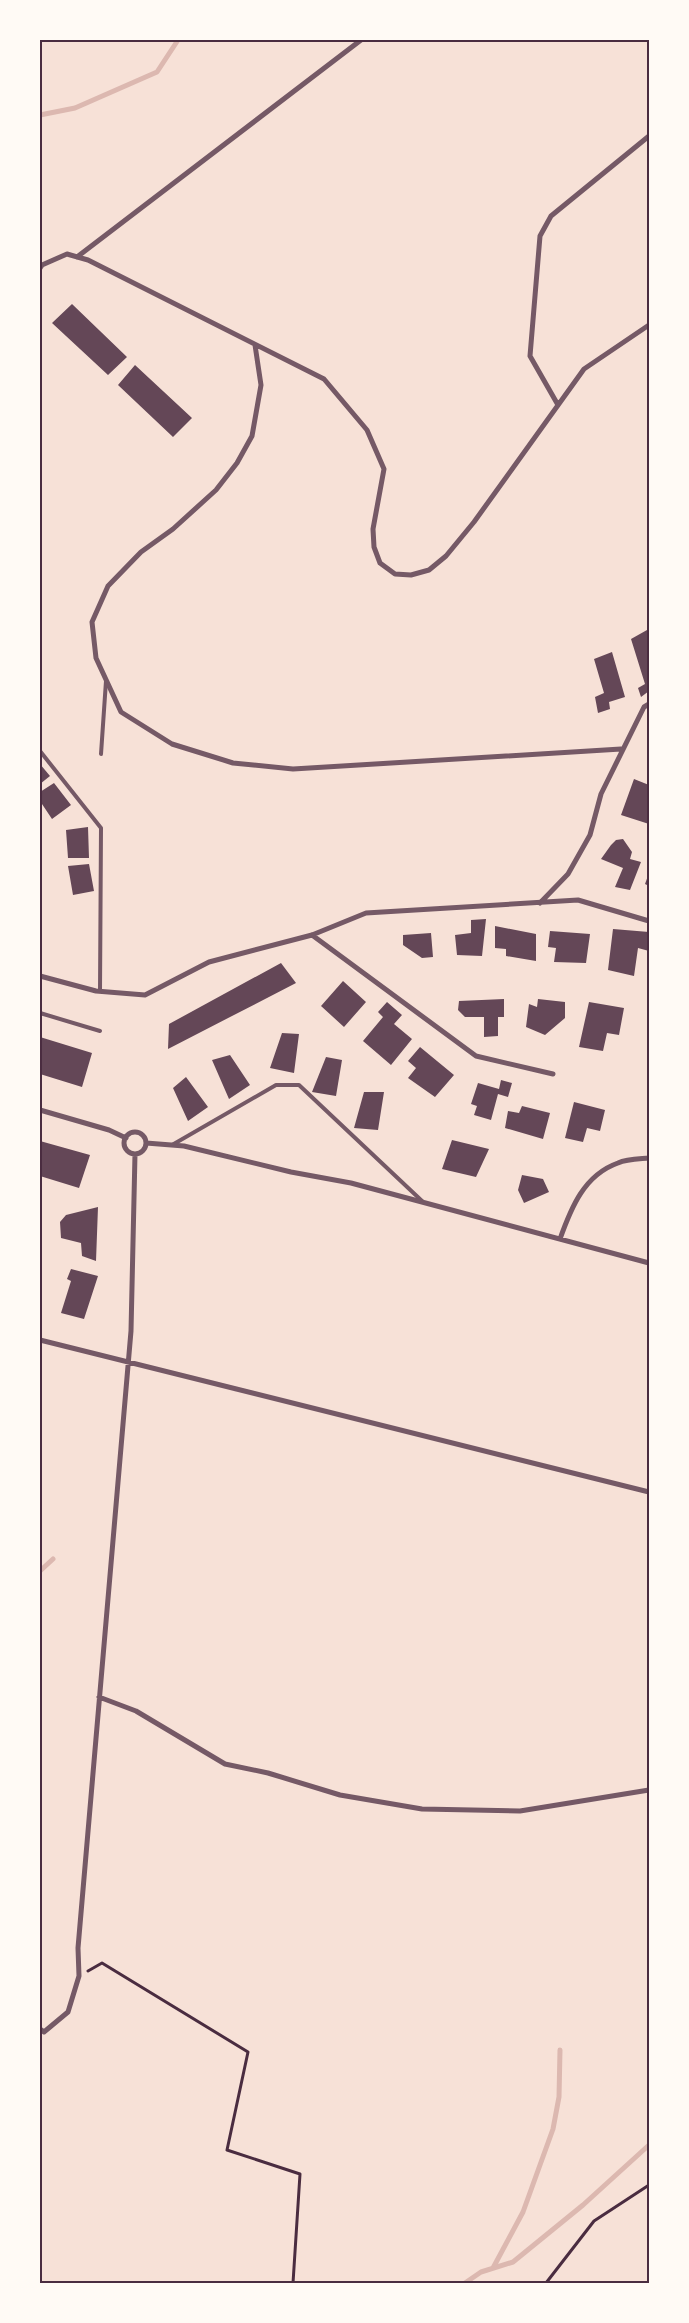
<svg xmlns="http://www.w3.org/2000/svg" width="689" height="2323" viewBox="0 0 689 2323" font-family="'Roboto Serif',serif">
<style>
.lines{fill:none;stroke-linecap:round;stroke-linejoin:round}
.stream{stroke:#dcb8b0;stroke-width:5}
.building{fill:#644757}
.path{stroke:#4a2c40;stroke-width:3}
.service{stroke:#755966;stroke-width:4}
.minor{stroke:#755966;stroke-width:5}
.neatline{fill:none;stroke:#4a2c40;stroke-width:2}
</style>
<rect width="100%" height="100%" fill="#f7e1d7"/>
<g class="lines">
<!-- stream -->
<path class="stream" d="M40 115 75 108 157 72 178 40
M40 1571 53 1559
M493 2268 523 2212 553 2129 559 2097 560 2050
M465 2283 481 2272 513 2262 583 2205 649 2145"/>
</g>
<!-- building -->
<path class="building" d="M72 304 127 357 108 375 52 323Z
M135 365 192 418 173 437 118 385Z
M647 630 649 636V691L641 697 638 688 645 684 631 639Z
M612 652 625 697 609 702 610 709 598 713 595 697 604 693 594 659Z
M40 764 50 776 40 784Z
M634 779 649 785V824L621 815Z
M54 783 71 805 52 819 40 801V792Z
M88 827 89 858H68L66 830Z
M623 839 632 852 630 859 641 862 630 890 615 887 623 868 601 859 611 845 616 840Z
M89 864 94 891 73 895 68 866Z
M649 873V886L645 884Z
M486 919 482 956 457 955 455 935 471 933V920Z
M495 926 536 934V961L506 956V949L495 948Z
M613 929 649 932V951L638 948 634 976 608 970Z
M550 931 590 934 586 963 554 962 556 948 548 947Z
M431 933 433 957 422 958 403 945V935Z
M281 963 296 983 168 1049 169 1024Z
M343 981 366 1002 344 1027 321 1006Z
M504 999V1017H498V1036L484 1037V1017H465L458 1010 459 1001Z
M538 999 565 1002V1018L545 1035 526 1027 529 1004 537 1007Z
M387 1002 402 1015 394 1024 412 1039 391 1065 363 1041 383 1017 378 1012Z
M589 1002 624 1008 619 1035 607 1033 603 1051 579 1047Z
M282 1033 299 1034 294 1073 270 1068Z
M40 1037 92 1053 82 1087 40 1074Z
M420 1047 454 1075 435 1097 408 1078 416 1068 408 1061Z
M230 1055 250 1085 229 1099 212 1060Z
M326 1057 342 1060 336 1096 312 1092Z
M186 1077 208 1107 188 1121 173 1088Z
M501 1080 512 1083 508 1097 498 1094 491 1120 474 1115 477 1106 471 1104 478 1083 499 1089Z
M364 1092H384L378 1130 354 1128Z
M574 1102 605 1110 600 1131 587 1128 583 1142 565 1138Z
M522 1106 550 1113 543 1139 505 1128 508 1111 519 1113Z
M452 1140 489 1149 476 1177 442 1169Z
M40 1141 90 1155 79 1188 40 1176 42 1163H40Z
M522 1175 543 1179 549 1192 524 1203 518 1190Z
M98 1207 96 1261 82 1256 81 1243 61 1238 60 1222 66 1215Z
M71 1269 98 1276 84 1319 61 1313 71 1281 67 1279Z"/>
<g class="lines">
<!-- path -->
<path class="path" d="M88 1971 102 1963 248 2052 227 2150 300 2174 293 2283
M546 2283 594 2221 649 2185"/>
<!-- service -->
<path class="service" d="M40 751 101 828 100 991
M101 754 106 681
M40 1013 100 1031
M172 1145 276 1085H299L422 1201"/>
<!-- minor -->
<path class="minor" d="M77 257 361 40
M40 268 42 265 67 254 88 260 324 379 367 430 384 469 373 529 374 547 380 563 395 574 411 575 429 570 446 556 474 522 584 369 649 325
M255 345 261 385 252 436 237 463 216 490 173 529 141 552 108 586 92 622 96 658 121 712 172 744 233 763 293 769 621 749
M558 405 530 356 540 236 551 216 649 136
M540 903 568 874 590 835 601 794 644 707 649 704
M312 935 476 1056 553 1074
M40 976 96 991 145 995 209 962 312 935 366 913 578 900 649 921
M40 1110 109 1130 126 1138
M124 1143a11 11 0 1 1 22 0a11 11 0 1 1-22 0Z
M146 1143 184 1146 291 1172 351 1183 649 1263
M560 1239C571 1208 584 1175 618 1163 627 1159 639 1159 649 1158
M40 1340 649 1492
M99 1697 136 1711 225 1764 268 1773 340 1795 422 1809 520 1811 649 1790
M40 2029 44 2032 68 2012 79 1976 78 1948 131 1331 135 1154"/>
</g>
<!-- border -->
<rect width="689" height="2323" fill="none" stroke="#fffaf5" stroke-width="82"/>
<rect x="41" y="41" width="607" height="2241" class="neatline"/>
</svg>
